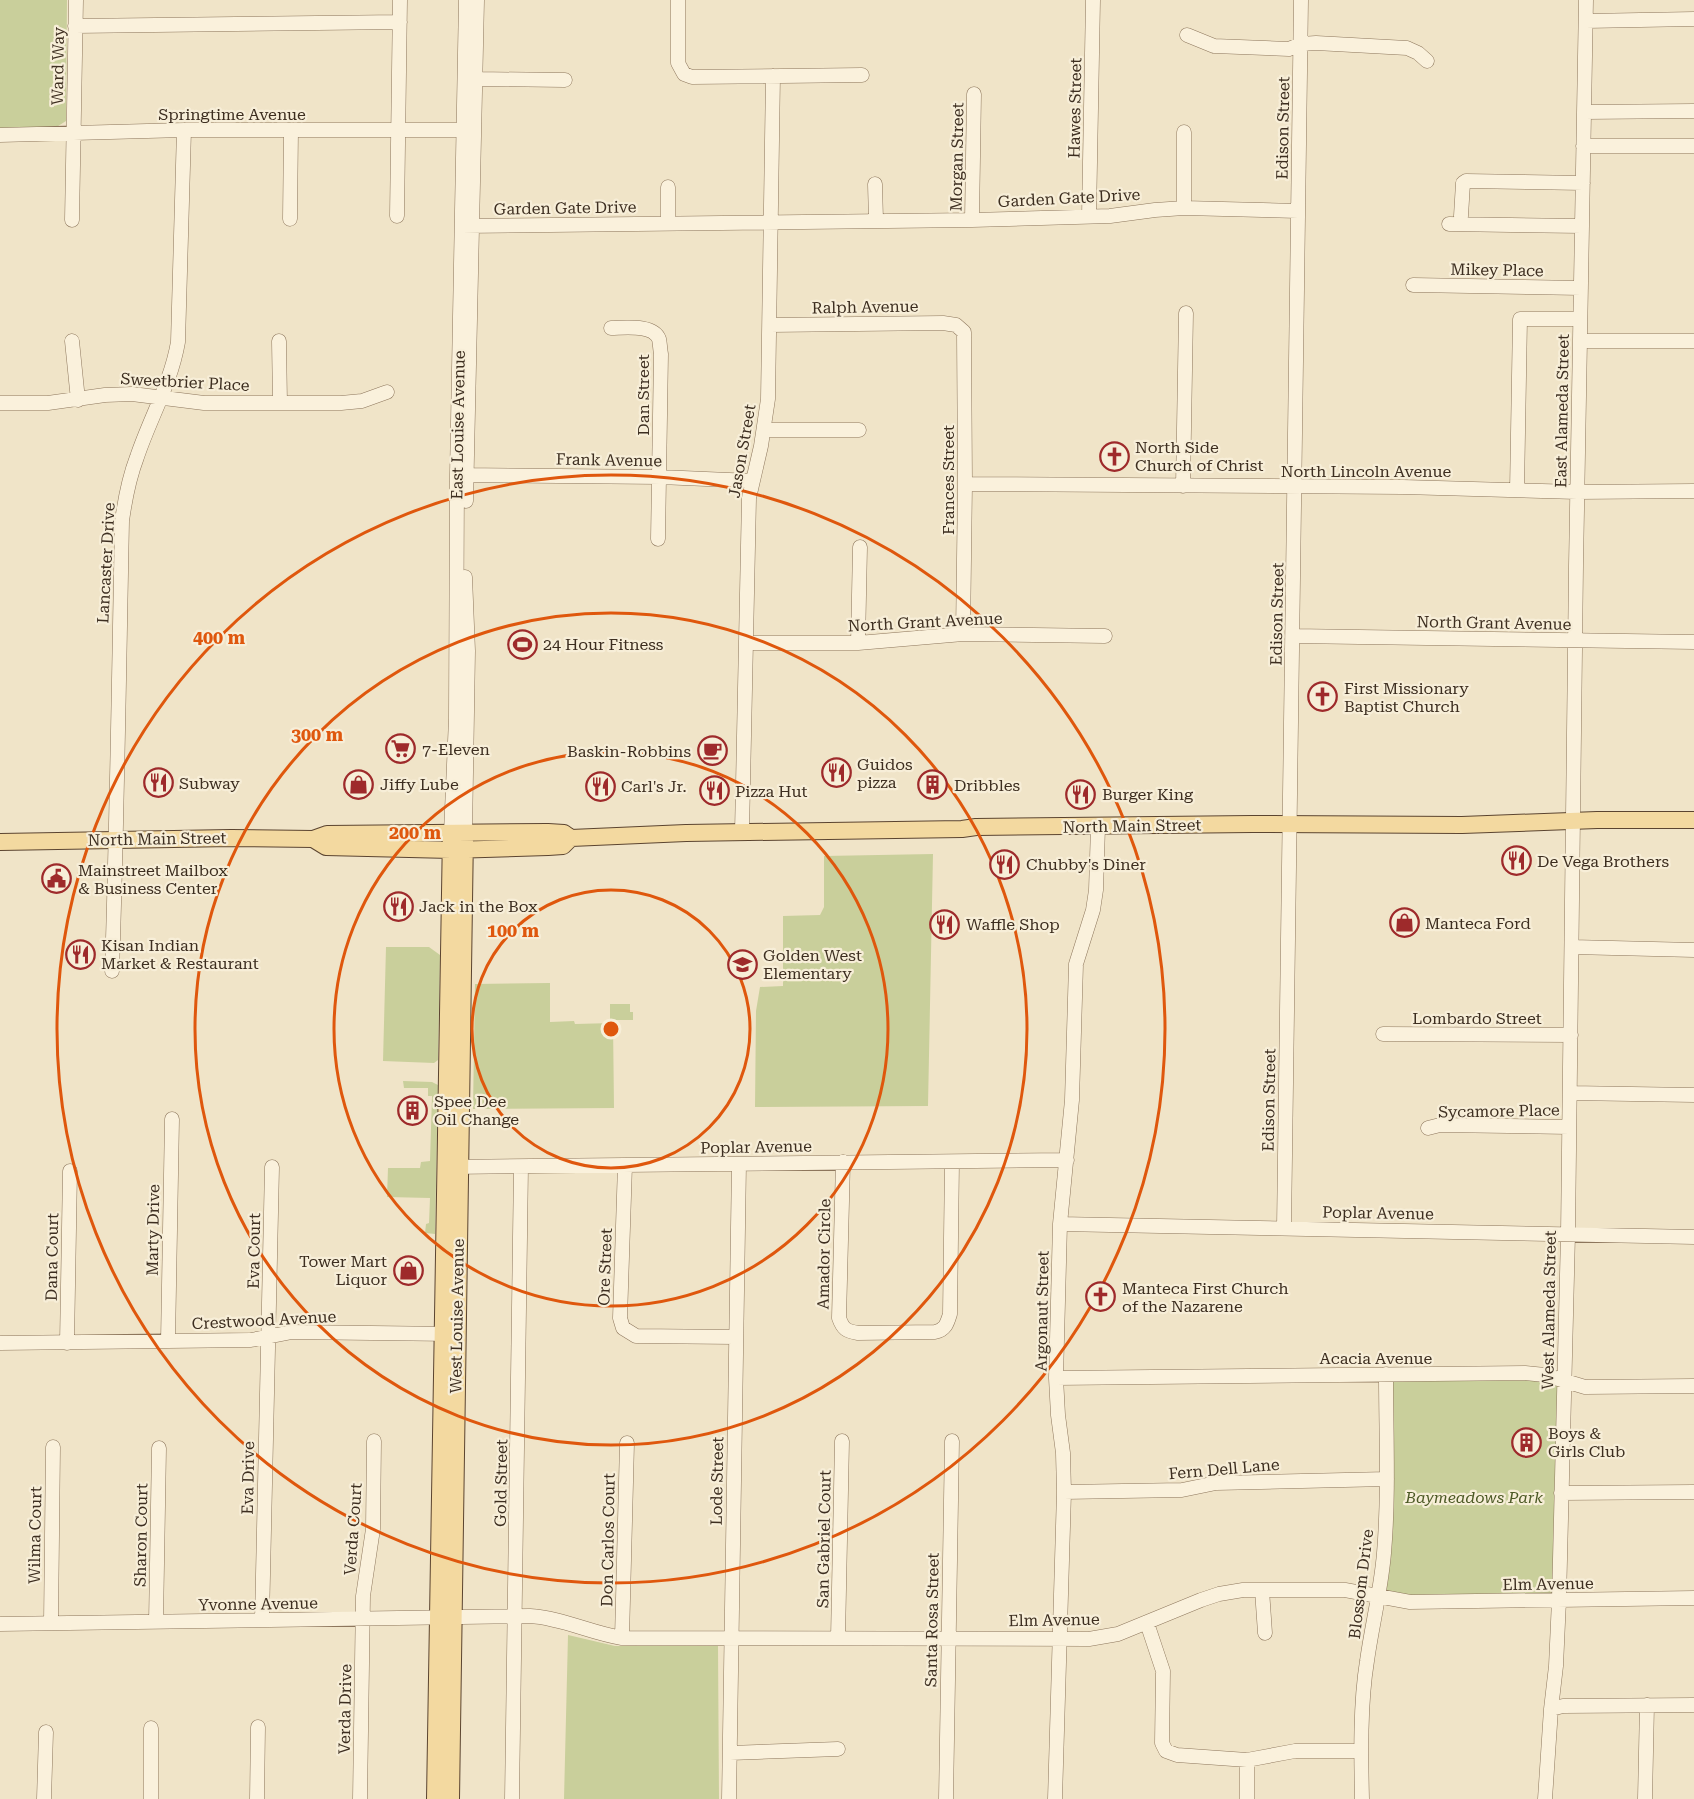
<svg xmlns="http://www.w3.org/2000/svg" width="1694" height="1799" viewBox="0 0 1694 1799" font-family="'Roboto Serif',serif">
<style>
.green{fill:#c9cf9b}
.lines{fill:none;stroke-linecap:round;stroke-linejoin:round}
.minor-casing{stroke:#8d765c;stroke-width:15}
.major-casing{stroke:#5b4430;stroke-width:18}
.minor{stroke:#faf1dc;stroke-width:14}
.major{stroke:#f3d9a0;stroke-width:16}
.ring{fill:none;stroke:#df570d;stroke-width:3}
.labels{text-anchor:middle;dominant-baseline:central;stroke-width:4.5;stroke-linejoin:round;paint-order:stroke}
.street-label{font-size:16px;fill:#3d2e20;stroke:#f7eed8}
.poi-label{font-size:16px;fill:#3d2e20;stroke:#f7eed8;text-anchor:start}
.park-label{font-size:16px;font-style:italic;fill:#4d5a26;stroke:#f7eed8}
.centre{fill:#df570d;stroke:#f7eed8;stroke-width:3}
.ring-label{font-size:18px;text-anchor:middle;font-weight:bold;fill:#df570d;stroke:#f7eed8;stroke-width:4.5;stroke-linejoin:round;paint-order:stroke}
</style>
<rect width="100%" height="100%" fill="#f0e4c8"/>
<!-- green -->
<path class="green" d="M0 0H67L66 121 55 128H0Z
M933 854 928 1106 755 1107 756 1011 760 987 783 986V916L820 915 824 907V856Z
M386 947H429L440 955 438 1060 434 1063 383 1061Z
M550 983V1022L574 1021 575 1024 613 1023 614 1108 473 1109 475 984Z
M610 1004H630V1012H633V1020H610Z
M403 1081 432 1082 438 1085 435 1234 425 1233 426 1224 429 1223 430 1198 387 1197 388 1168H420L421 1162 430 1161 432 1096H428V1088H404Z
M1525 1373 1564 1382 1559 1600 1380 1596 1386 1374Z
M568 1635 615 1646H718L719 1799H564Z"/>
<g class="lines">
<defs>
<path id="minor" d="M678 0V63L684 74 692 77 862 75
M1586 21 1694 19
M75 26 400 22
M1187 35 1214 46 1289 49 1301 44 1316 43 1407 48 1418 53 1427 61
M476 79 565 80
M1584 112 1694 111
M0 135 184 130H464
M1583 146H1694
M875 184 876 220
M668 187V224
M1184 208V132
M397 216 400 0
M1089 216 1093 0
M1461 216 1463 183 1466 181 1583 183
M290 219 291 130
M72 220 76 0
M972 220 974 94
M1449 224 1582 226
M462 226 972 220 1110 216 1155 210 1184 208 1298 211
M1413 285 1581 288
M770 325 943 323 956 325 964 332 965 484 963 634
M611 328C624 328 653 324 659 339 660 343 660 349 661 354L658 539
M72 341 78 400
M279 341 280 403
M1580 341H1694
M0 403H48L105 395 132 394 204 403H341L362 401 387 392
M764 430H859
M460 475 660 477 752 481
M965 484 1403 487 1577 492 1694 491
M1183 486 1186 313
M1517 490 1520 319H1580
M466 501 477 0
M465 577 468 651 465 833
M1293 636 1694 642
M747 643H858L963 634 1105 636
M858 643 860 547
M742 832 749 498 761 446 768 399 773 76
M451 833 456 719 457 475 466 0
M1572 947 1694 950
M112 971C117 821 119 671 122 521 125 499 129 478 137 457 150 418 171 383 178 342L184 130
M1383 1034 1571 1035
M1570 1093 1694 1095
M1428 1128 1440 1125 1569 1127
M843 1162 839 1318C843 1329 846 1331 858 1333L935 1332C945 1330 947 1324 950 1314L952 1162
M625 1165 620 1318 623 1328 636 1336 735 1337
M451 1167 1067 1160
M1060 1224 1694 1237
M1284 1228 1301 0
M168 1341 172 1119
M0 1343 251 1340 292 1332 452 1334
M67 1343 70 1171
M1056 1378 1525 1373 1545 1375 1585 1387 1694 1386
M1064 1492 1182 1490 1216 1483 1387 1479
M1561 1493 1694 1492
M1262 1590 1265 1633
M262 1620 272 1167
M156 1622 159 1448
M51 1623 53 1447
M1147 1623 1163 1671 1162 1743 1166 1751 1177 1755 1247 1760 1295 1751H1361
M0 1624 530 1616C562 1618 591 1633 622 1638L1089 1639 1118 1634 1201 1600 1219 1594 1243 1590H1345L1410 1602 1694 1598
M622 1638 627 1443
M838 1638 842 1441
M1551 1709 1563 1706 1694 1705
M730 1753 838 1749
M1247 1760V1799
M44 1799 46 1732
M151 1799V1728
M257 1799 258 1727
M360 1799 363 1596 373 1529 374 1441
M512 1799 521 1167
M729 1799 739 1164
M946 1799 952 1441
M1055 1799 1064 1492 1063 1453 1058 1415 1056 1378 1060 1224 1072 1100 1076 964 1093 910 1096 890 1098 827
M1362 1799C1361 1756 1360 1704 1367 1661 1372 1625 1381 1590 1384 1553 1389 1494 1386 1433 1386 1374
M1545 1799 1551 1709 1556 1666 1559 1600 1568 1234 1576 566 1586 0
M1645 1799 1647 1705"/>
<path id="major" d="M313 839 326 847 451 850 548 847 563 846 571 838 686 833 962 829 976 827 1252 824 1462 825 1597 820H1694
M0 842 231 838 313 839 327 834 548 832 564 833 571 838
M435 1799 451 833
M451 1799 465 833"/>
</defs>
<!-- minor casing -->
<use href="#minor" class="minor-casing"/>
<!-- major casing -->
<use href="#major" class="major-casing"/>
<!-- minor -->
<use href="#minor" class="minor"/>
<!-- major -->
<use href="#major" class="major"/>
</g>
<!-- distance rings -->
<g class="ring">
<circle cx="611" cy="1029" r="139"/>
<circle cx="611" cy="1029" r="277"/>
<circle cx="611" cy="1029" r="416"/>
<circle cx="611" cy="1029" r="554"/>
</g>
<!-- icons -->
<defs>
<symbol id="church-ring" viewBox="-11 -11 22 22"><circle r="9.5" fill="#f7eed8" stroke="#9e2a2b" stroke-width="1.5"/><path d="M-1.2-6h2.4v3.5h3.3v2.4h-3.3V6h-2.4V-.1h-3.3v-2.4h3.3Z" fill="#9e2a2b"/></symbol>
<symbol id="stadium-ring" viewBox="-11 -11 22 22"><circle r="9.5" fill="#f7eed8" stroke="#9e2a2b" stroke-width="1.5"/><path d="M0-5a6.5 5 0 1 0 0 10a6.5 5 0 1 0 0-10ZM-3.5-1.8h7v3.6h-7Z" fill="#9e2a2b"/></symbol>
<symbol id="supermarket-ring" viewBox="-11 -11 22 22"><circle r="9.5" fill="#f7eed8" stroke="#9e2a2b" stroke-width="1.5"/><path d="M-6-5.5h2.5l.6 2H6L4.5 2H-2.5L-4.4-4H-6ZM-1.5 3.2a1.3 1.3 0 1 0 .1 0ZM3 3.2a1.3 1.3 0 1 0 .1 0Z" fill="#9e2a2b"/></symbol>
<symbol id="cafe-ring" viewBox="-11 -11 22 22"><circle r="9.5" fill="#f7eed8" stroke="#9e2a2b" stroke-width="1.5"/><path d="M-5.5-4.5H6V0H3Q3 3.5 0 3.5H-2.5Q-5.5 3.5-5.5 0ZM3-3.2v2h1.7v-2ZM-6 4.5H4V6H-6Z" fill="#9e2a2b"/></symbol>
<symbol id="restaurant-ring" viewBox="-11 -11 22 22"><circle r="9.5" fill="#f7eed8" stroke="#9e2a2b" stroke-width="1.5"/><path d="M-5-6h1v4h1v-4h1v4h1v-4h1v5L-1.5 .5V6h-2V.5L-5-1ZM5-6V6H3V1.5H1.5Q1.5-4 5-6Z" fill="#9e2a2b"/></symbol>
<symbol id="shop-ring" viewBox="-11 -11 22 22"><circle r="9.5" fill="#f7eed8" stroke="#9e2a2b" stroke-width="1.5"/><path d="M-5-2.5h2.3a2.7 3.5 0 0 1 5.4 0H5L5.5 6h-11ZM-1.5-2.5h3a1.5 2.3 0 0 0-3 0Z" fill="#9e2a2b"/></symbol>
<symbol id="building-ring" viewBox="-11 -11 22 22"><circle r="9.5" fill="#f7eed8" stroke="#9e2a2b" stroke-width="1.5"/><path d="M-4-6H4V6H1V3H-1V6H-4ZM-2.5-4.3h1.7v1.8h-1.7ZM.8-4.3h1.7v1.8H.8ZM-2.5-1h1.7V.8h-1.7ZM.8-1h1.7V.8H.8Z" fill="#9e2a2b"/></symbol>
<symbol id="civic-ring" viewBox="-11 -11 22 22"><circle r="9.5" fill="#f7eed8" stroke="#9e2a2b" stroke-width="1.5"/><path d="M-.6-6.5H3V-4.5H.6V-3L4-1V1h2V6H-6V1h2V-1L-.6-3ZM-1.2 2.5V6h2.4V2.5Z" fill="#9e2a2b"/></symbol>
<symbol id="school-ring" viewBox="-11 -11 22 22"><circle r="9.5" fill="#f7eed8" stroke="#9e2a2b" stroke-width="1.5"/><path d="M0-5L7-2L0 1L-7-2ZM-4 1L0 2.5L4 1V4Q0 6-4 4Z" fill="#9e2a2b"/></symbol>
</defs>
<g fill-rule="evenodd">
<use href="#church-ring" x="1098" y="440" width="33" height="33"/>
<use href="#stadium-ring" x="506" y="628" width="33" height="33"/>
<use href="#church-ring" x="1306" y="680" width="33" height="33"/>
<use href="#supermarket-ring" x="384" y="732" width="33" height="33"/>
<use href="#cafe-ring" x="696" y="734" width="33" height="33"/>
<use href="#restaurant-ring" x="820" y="756" width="33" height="33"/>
<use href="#restaurant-ring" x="142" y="766" width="33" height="33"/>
<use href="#shop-ring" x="342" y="768" width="33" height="33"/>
<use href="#building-ring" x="916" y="768" width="33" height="33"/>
<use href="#restaurant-ring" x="584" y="770" width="33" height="33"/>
<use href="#restaurant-ring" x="698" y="774" width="33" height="33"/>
<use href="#restaurant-ring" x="1064" y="778" width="33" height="33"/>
<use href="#restaurant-ring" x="1500" y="844" width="33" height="33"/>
<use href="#restaurant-ring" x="988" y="848" width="33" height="33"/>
<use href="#civic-ring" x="40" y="862" width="33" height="33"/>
<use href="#restaurant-ring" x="382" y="890" width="33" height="33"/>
<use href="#shop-ring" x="1388" y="906" width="33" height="33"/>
<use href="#restaurant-ring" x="928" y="908" width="33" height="33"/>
<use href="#restaurant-ring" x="64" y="938" width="33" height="33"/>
<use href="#school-ring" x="726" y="948" width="33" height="33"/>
<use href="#building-ring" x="396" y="1094" width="33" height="33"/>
<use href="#shop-ring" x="392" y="1254" width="33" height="33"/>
<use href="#church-ring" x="1084" y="1280" width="33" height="33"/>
<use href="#building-ring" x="1510" y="1426" width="33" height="33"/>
</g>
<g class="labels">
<!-- street labels -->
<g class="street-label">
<text transform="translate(58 66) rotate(-89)">Ward Way</text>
<text transform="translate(1075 108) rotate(-89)">Hawes Street</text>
<text x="232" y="114">Springtime Avenue</text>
<text transform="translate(1283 128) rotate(-89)">Edison Street</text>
<text transform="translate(957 157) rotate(-89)">Morgan Street</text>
<text transform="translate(1069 198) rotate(-3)">Garden Gate Drive</text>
<text transform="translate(565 208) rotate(-1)">Garden Gate Drive</text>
<text transform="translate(1497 270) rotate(1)">Mikey Place</text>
<text transform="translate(865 307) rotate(-1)">Ralph Avenue</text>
<text transform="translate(185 382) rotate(3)">Sweetbrier Place</text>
<text transform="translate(643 395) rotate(-90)">Dan Street</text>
<text transform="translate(1562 411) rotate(-89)">East Alameda Street</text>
<text transform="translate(458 425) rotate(-89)">East Louise Avenue</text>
<text transform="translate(742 451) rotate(-80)">Jason Street</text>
<text transform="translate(609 460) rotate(1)">Frank Avenue</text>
<text x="1366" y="471">North Lincoln Avenue</text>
<text transform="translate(948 480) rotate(-90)">Frances Street</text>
<text transform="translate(106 563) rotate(-87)">Lancaster Drive</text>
<text transform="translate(1277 614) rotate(-89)">Edison Street</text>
<text transform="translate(925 622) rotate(-3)">North Grant Avenue</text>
<text transform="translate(1494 623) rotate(1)">North Grant Avenue</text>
<text transform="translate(1132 826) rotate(-1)">North Main Street</text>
<text transform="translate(157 839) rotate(-1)">North Main Street</text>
<text x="1477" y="1018">Lombardo Street</text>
<text transform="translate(1269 1100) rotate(-89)">Edison Street</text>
<text transform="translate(1499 1111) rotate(-1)">Sycamore Place</text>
<text transform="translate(756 1147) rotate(-1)">Poplar Avenue</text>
<text transform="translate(1378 1213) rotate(1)">Poplar Avenue</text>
<text transform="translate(153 1230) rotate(-89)">Marty Drive</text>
<text transform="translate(254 1251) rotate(-89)">Eva Court</text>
<text transform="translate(824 1254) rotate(-89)">Amador Circle</text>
<text transform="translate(52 1257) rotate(-89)">Dana Court</text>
<text transform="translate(605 1267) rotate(-88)">Ore Street</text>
<text transform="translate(1549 1310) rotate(-89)">West Alameda Street</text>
<text transform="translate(1042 1311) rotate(-89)">Argonaut Street</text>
<text transform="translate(457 1316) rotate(-89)">West Louise Avenue</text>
<text transform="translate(264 1320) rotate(-3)">Crestwood Avenue</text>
<text x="1376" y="1358">Acacia Avenue</text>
<text transform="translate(1224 1469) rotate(-5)">Fern Dell Lane</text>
<text transform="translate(248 1478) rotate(-89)">Eva Drive</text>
<text transform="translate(717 1481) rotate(-89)">Lode Street</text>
<text transform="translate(501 1483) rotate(-89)">Gold Street</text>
<text transform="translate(353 1529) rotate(-86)">Verda Court</text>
<text transform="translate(35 1535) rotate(-89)">Wilma Court</text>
<text transform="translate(141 1535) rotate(-89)">Sharon Court</text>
<text transform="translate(824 1539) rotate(-89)">San Gabriel Court</text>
<text transform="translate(608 1540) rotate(-89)">Don Carlos Court</text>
<text transform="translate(1361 1584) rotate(-83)">Blossom Drive</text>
<text transform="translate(1548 1584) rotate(-1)">Elm Avenue</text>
<text transform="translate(258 1604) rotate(-1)">Yvonne Avenue</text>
<text transform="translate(932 1620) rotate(-89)">Santa Rosa Street</text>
<text transform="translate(1054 1620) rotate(-1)">Elm Avenue</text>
<text transform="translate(345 1709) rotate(-89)">Verda Drive</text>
</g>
<!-- poi labels -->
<g class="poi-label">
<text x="1135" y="447">North Side<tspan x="1135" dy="18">Church of Christ</tspan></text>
<text x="543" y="644">24 Hour Fitness</text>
<text x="1344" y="688">First Missionary<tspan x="1344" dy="18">Baptist Church</tspan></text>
<text x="422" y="749">7-Eleven</text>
<text x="691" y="751" text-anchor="end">Baskin-Robbins</text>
<text x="857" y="764">Guidos<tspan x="857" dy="18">pizza</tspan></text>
<text x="179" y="783">Subway</text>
<text x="380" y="784">Jiffy Lube</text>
<text x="954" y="785">Dribbles</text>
<text x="621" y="786">Carl's Jr.</text>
<text x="735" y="791">Pizza Hut</text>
<text x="1102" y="794">Burger King</text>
<text x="1537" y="861">De Vega Brothers</text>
<text x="1026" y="864">Chubby's Diner</text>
<text x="78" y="870">Mainstreet Mailbox<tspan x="78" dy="18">&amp; Business Center</tspan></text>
<text x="419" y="906">Jack in the Box</text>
<text x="1425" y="923">Manteca Ford</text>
<text x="966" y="924">Waffle Shop</text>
<text x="101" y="945">Kisan Indian<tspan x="101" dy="18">Market &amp; Restaurant</tspan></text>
<text x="763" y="955">Golden West<tspan x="763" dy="18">Elementary</tspan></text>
<text x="434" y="1101">Spee Dee<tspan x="434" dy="18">Oil Change</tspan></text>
<text x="387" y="1261" text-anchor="end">Tower Mart<tspan x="387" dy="18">Liquor</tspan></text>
<text x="1122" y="1288">Manteca First Church<tspan x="1122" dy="18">of the Nazarene</tspan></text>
<text x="1548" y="1433">Boys &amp;<tspan x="1548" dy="18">Girls Club</tspan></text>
</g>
<!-- park labels -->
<g class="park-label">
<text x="1474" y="1497">Baymeadows Park</text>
</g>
</g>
<circle cx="611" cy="1029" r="9" class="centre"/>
<g class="ring-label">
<text x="219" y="644">400 m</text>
<text x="317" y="741">300 m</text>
<text x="415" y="839">200 m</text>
<text x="513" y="937">100 m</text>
</g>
</svg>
